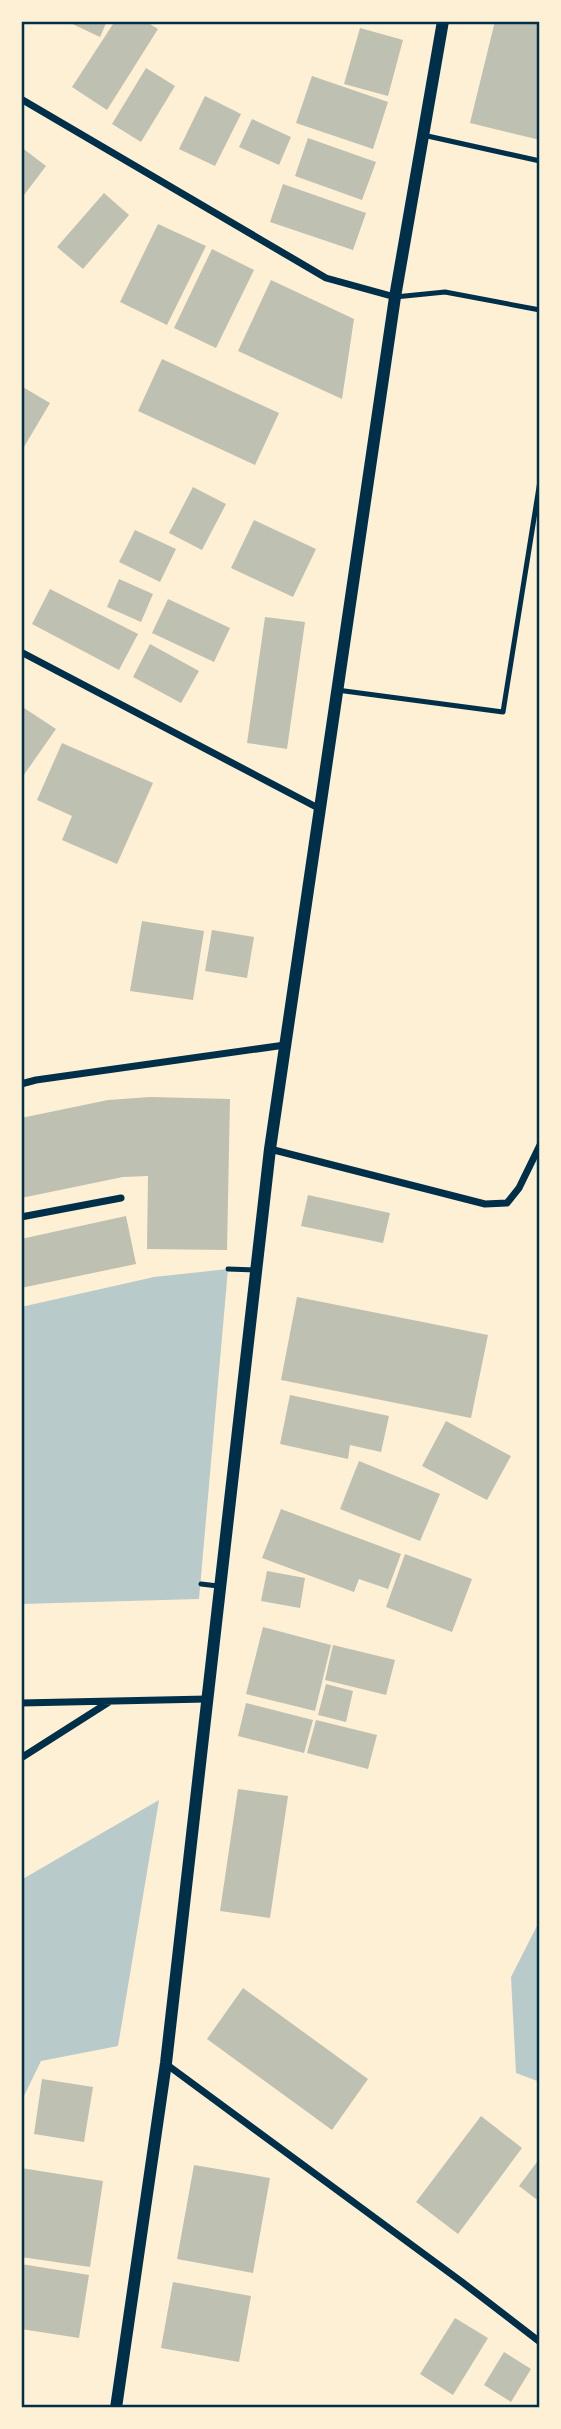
<svg xmlns="http://www.w3.org/2000/svg" width="561" height="2429" viewBox="0 0 561 2429" font-family="'Exo 2',sans-serif">
<style>
.green{fill:#b9caca}
.building{fill:#bec0b2}
.lines{fill:none;stroke-linecap:round;stroke-linejoin:round}
.service{stroke:#003049;stroke-width:5}
.minor{stroke:#003049;stroke-width:7}
.tertiary{stroke:#003049;stroke-width:12}
.neatline{fill:none;stroke:#003049;stroke-width:2.5}
</style>
<rect width="100%" height="100%" fill="#fdf0d5"/>
<!-- green -->
<path class="green" d="M228 1269 199 1599 21 1604V1307L154 1277Z
M159 1800 118 2046 41 2061 21 2102V1880Z
M540 1920V2082L516 2073 511 1977Z"/>
<!-- building -->
<path class="building" d="M66 21H107L100 37Z
M115 21H145L158 29 107 110 72 87Z
M495 21H540V140L470 123Z
M360 28 403 40 388 96 344 84Z
M146 68 175 86 141 142 112 124Z
M312 76 388 102 373 149 296 123Z
M205 96 241 114 215 166 179 149Z
M252 119 291 137 279 165 239 147Z
M308 138 376 162 362 200 295 176Z
M21 147 46 166 21 199Z
M283 184 366 213 353 250 270 222Z
M104 193 129 215 83 269 57 247Z
M158 224 206 246 167 325 120 302Z
M212 249 254 270 216 348 174 328Z
M271 280 354 319 342 399 238 351Z
M162 359 279 413 255 465 138 411Z
M21 386 50 403 21 452Z
M193 487 226 504 202 550 169 533Z
M254 520 316 549 293 597 231 568Z
M135 530 176 549 160 582 119 562Z
M119 579 153 594 141 622 107 607Z
M50 589 138 634 119 670 32 624Z
M168 599 230 628 214 662 152 633Z
M265 617 305 622 287 749 247 743Z
M150 644 199 671 181 703 133 677Z
M21 706 56 729 21 779Z
M62 743 153 783 117 864 62 840 72 816 37 800Z
M142 921 204 931 193 1000 130 991Z
M212 930 254 937 247 978 205 971Z
M150 1097 230 1099 227 1250 147 1249 148 1176 123 1177 21 1198V1118L108 1100Z
M308 1195 390 1213 383 1243 301 1226Z
M126 1216 136 1264 21 1288V1239Z
M297 1297 488 1335 471 1418 281 1380Z
M290 1395 389 1416 381 1452 350 1445 348 1459 280 1444Z
M446 1421 511 1456 487 1500 422 1466Z
M359 1461 440 1494 420 1541 340 1509Z
M281 1509 401 1554 388 1589 359 1579 354 1592 262 1558Z
M405 1554 472 1579 452 1632 386 1607Z
M267 1571 305 1578 300 1608 261 1601Z
M263 1627 331 1645 315 1711 246 1694Z
M333 1645 395 1660 386 1695 325 1680Z
M326 1684 353 1691 346 1722 318 1715Z
M246 1703 313 1720 304 1753 238 1736Z
M316 1720 377 1735 368 1769 307 1753Z
M238 1789 288 1796 270 1918 220 1911Z
M243 1988 368 2079 332 2130 207 2039Z
M42 2079 93 2087 84 2142 34 2134Z
M481 2116 522 2148 458 2234 416 2202Z
M540 2158V2202L519 2186Z
M194 2165 270 2178 253 2273 177 2259Z
M21 2168 103 2181 90 2267 21 2257Z
M21 2264 89 2275 79 2338 21 2329Z
M173 2282 251 2296 239 2362 161 2348Z
M455 2318 488 2338 453 2395 420 2374Z
M504 2352 531 2369 511 2402 484 2385Z"/>
<g class="lines">
<!-- service -->
<path class="service" d="M423 135 540 161
M395 297 445 292 540 310
M337 690 503 712 540 481
M228 1269 256 1270
M201 1584 218 1586"/>
<!-- minor -->
<path class="minor" d="M21 99 326 278 395 297
M21 652 320 809
M21 1084 36 1080 285 1045
M270 1149 485 1204 507 1203 519 1188 540 1145
M21 1217 121 1198
M21 1703 207 1699
M21 1758 109 1702
M166 2064 462 2282 540 2342"/>
<!-- tertiary -->
<path class="tertiary" d="M116 2408 166 2063 270 1149 395 297 443 21"/>
</g>
<!-- border -->
<rect width="561" height="2429" fill="none" stroke="#fdf0d5" stroke-width="46"/>
<rect x="23" y="23" width="515" height="2383" class="neatline"/>
</svg>
